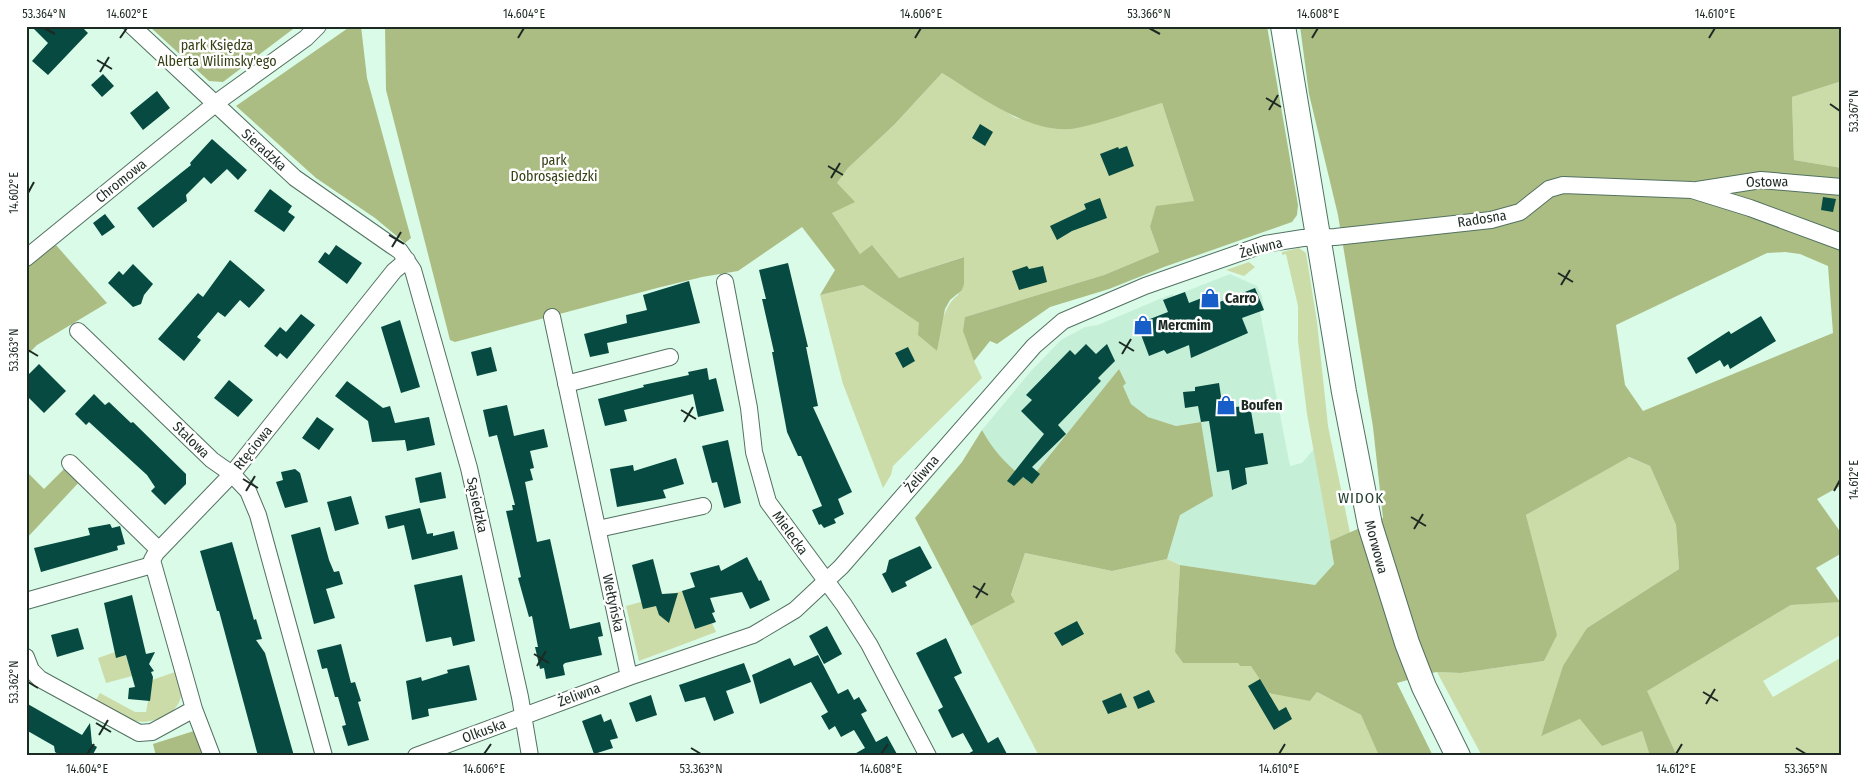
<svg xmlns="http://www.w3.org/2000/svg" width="1868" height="782" viewBox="0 0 1868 782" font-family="'Fira Sans Condensed',sans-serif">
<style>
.built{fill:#c6efd8}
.green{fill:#ccdca8}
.forest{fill:#acbd84;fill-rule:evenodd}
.building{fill:#064a41}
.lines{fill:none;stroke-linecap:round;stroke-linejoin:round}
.minor-casing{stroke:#537161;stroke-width:18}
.secondary-casing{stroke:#537161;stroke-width:26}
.minor{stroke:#fff;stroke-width:16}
.secondary{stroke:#fff;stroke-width:24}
.ticks{fill:none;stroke:#1d2a23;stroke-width:2}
.labels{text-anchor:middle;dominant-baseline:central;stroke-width:5;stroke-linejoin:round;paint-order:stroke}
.park-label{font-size:14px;fill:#343f14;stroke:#fff}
.street-label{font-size:14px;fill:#1d2a23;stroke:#fff}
.poi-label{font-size:14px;font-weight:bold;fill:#1d2a23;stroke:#fff;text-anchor:start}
.neighbourhood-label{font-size:15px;letter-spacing:1px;fill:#244132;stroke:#fff}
.neatline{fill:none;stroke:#1d2a23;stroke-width:2}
.ticks-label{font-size:12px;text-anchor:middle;fill:#1d2a23}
</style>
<rect width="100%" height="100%" fill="#d9fbe8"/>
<!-- built -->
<path class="built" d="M1230 274 1257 286 1262 296 1264 310 1260 312 1290 466 1302 463 1314 449 1334 564 1315 585 1180 565 1167 559 1180 515 1200 422 1176 426 1148 417 1131 404 1123 386 1126 382 1119 369 1037 471 1032 484 1008 466 992 447 982 430 1031 371 1061 340 1085 327 1098 325 1162 298 1173 294 1174 296Z"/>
<!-- green -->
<path class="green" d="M942 73 1016 118 1076 128 1162 103 1194 201 1150 227 1159 252 1104 275 965 317 974 361 982 378 893 466 891 475 883 488 843 384 820 295 863 285 919 323 928 343 937 351C941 331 941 308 958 295L963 257 899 278 873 246 860 254 832 213 837 183 848 168 894 125Z
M1842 81V168L1794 160 1792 97Z
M1299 248 1306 253 1317 322 1328 426 1350 533 1330 541 1307 414 1298 341V306L1286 254 1282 255V252Z
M1249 262 1255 267 1244 276 1226 270Z
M1628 457 1650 466 1676 525 1679 569 1587 628 1541 735 1580 719 1642 731 1650 756H1482L1437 672 1461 673 1544 661 1556 635 1526 515Z
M1025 553 1112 571 1167 559 1180 565 1175 652 1183 663H1238L1240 666H1251L1310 701 1317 692 1361 715 1379 756H1039L971 626 1014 602 1011 596Z
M693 588 686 603 695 629 712 623 716 632 639 661 626 606Z
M1842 601V634L1763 681 1773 697 1842 657V756H1677L1646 691 1791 605Z
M124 649 132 676 106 683 98 658Z
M175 672C177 679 181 687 181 695 180 714 151 725 135 721 122 717 108 707 96 700L100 693 135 712H146L152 680Z"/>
<!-- forest -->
<path class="forest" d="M149 26H297L223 82 209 81Z
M351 26H361L367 78 411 238 405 243 375 218 316 178 236 106Z
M385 26H1267L1298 205 1297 215 1292 222 1164 267 1109 289 1050 307 997 344 990 341 974 361 963 331 965 317 1104 275 1159 252 1150 227 1156 206 1194 201 1162 103C1134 111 1106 122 1077 128 1033 137 978 95 942 73L894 125 848 168 837 183 855 202 832 213 860 254 872 245 899 278 964 257V284L962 290 950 300 945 309 937 351 918 335 919 323 863 285 820 295 835 270 802 227 738 271 702 277 657 288 455 342 450 340 386 90Z
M1300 26H1842V81L1792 97 1794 160 1842 168V485L1817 499 1839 530 1842 528V553L1816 568 1840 602 1791 605 1647 691 1677 756H1650L1642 731 1602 746 1580 719 1541 736 1563 666 1587 628 1679 569 1676 525 1650 466 1629 457 1526 515 1557 635 1544 661 1461 673 1436 672 1397 683 1433 756H1379L1361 715 1317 692 1310 701 1269 693 1251 666H1240L1238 663H1183L1175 652 1180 565 1315 585 1334 564 1330 541 1383 518 1373 427 1338 215 1309 94ZM1785 252 1800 254 1828 266 1833 333 1643 411 1625 385 1616 325 1767 253Z
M56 245 107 303 37 345 26 356V268Z
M1119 369 1126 383 1123 386 1131 404 1148 417 1176 426 1201 422 1213 496 1180 515 1167 559 1112 571 1025 553 1011 595 1015 602 971 626 915 518 962 462 982 430C996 455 1009 467 1032 484L1037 471Z
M66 467 82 479 26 539V471L44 489Z
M200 729 208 756H156L153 744Z"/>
<!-- building -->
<path class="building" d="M31 26H81L88 33 48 75 32 61 48 43Z
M103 74 114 86 102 97 91 85Z
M157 91 170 108 143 130 130 113Z
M980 124 993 132 985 146 972 138Z
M212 139 247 170 238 180 227 169 211 184 204 177 186 195 187 201 153 228 137 208 191 165 190 163Z
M1127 146 1134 166 1109 176 1100 154 1118 147 1119 149Z
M270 189 292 206 288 212 295 217 284 232 254 211Z
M1823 197 1836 199 1833 212 1821 210Z
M1100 198 1107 218 1072 231 1057 240 1050 226 1086 209 1084 204Z
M105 214 115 227 102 236 93 223Z
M336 245 362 263 347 284 318 262 325 252 329 255Z
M230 260 265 290 249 308 240 300 225 317 218 312 197 337 201 340 184 361 158 339 198 293 203 297Z
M788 263 808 347H806L818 406 813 407 852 492 838 499 844 514 834 519 836 523 824 528 821 524 819 525 812 510 822 506 801 456H798L787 432 772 352H774L762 299H766L759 270Z
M133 264 153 284 144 295 141 304 133 307 108 283 119 271 123 275Z
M1027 266 1029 269 1043 266 1047 282 1019 290 1012 271Z
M689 281 700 323 607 343 609 353 590 357 584 334 627 323 626 315 647 310 643 295Z
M1255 288 1264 310 1242 318 1248 333 1191 358 1189 345 1167 354 1164 350 1149 356 1137 324 1168 312 1163 300 1185 292 1189 303 1212 294 1217 303Z
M301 314 315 325 287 359 280 353 277 357 264 346 280 327 286 332Z
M1761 316 1776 341 1730 369 1728 364 1724 367 1720 360 1696 374 1687 358 1729 331 1731 334Z
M400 320 420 387 401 393 381 327Z
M1086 344 1096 354 1107 344 1115 361 1098 378 1101 381 1058 425 1066 434 1032 467 1040 474 1032 484 1023 477 1014 486 1007 481 1044 434 1021 411 1032 400 1026 395 1070 350 1075 355Z
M491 347 497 371 477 376 471 352Z
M908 347 915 361 903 368 895 353Z
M39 364 66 391 44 413 26 395V377Z
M707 368 709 380 716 378 724 411 698 417 693 394 624 410 627 421 605 426 598 399 644 387 643 385 689 375 688 372Z
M229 380 253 400 238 417 214 398Z
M347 381 383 408 390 406 395 423 429 417 435 445 407 451 405 440 372 442 368 421 335 396Z
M1219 383 1222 403 1228 402 1229 408 1250 405 1255 434 1263 433 1268 464 1245 468 1247 484 1232 490 1229 470 1217 472 1209 421 1201 422 1198 406 1185 408 1183 392 1195 391V387Z
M94 394 105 405 109 402 131 423 133 422 186 474V484L165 505 151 491 155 487 147 475 89 422 86 425 75 414Z
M507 405 514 436 544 429 548 447 530 451 534 468 530 469 533 480 525 482 537 542 550 539 570 629 600 622 603 636 598 637 602 655 565 663 563 665 565 675 546 679 544 668 540 669 535 647H538L532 616 529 617 518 578 521 577 506 511 513 510 512 505H515L497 435 489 437 483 410Z
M317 417 334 429 319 450 302 438Z
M728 440 741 503 724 508 717 482 712 483 702 446Z
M676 458 684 484 663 490 666 498 617 507 610 469 633 465 634 471Z
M295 469 300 473 308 502 285 508 276 482 283 480 281 472Z
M441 472 446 498 420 503 415 478Z
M351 496 359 524 335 531 327 502Z
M420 508 427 534 433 533V536L454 531 458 549 412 560 404 525 388 529 385 516Z
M110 524 112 528 120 526 125 544 117 546 118 550 41 572 34 548 90 535 88 528Z
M320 527 329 560 334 572 339 571 343 584 326 589 335 618 314 624 291 535Z
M232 542 254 620 256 619 262 639 256 640 265 653 294 756H258L219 611H217L200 551Z
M920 546 932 568 905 582 907 586 892 593 882 574 886 572 889 560Z
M747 557 759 581 761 580 770 600 750 609 742 592 710 598 715 612 712 613 716 622 695 629 682 591 695 587 690 573 719 565 721 571Z
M653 559 662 594 678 593 669 623 659 615 656 606 643 609 632 565Z
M462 575 475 641 453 646 451 637 426 642 414 585Z
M132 595 146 654 155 652 149 664 154 671 151 672 153 677 150 701 128 699 129 688 135 687 126 655 116 658 104 603Z
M1077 621 1084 634 1062 646 1054 633Z
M827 626 842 654 824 664 809 636Z
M78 628 84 649 57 657 51 635Z
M946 638 962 673 954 677 988 743 998 737 1008 756H964L973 751 963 733 952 738 938 710 943 707 916 653Z
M341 644 351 683 355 682 361 701 358 702 369 740 348 746 342 726 346 725 338 697H335L327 668 322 669 317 650Z
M818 655 838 694 848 689 854 700 859 697 867 711 861 714 876 742 887 736 898 756H851L865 748 854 730 841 737 835 726 829 730 821 716 828 712 811 682 760 704 752 675 790 658 794 666Z
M744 663 751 682 726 691 734 713 714 721 705 697 685 702 679 685Z
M469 665 477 700 428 709 429 716 412 720 406 681 421 677 422 681 448 673 447 670Z
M1260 679 1279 711 1286 707 1292 719 1274 730 1248 686Z
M1149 690 1155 702 1138 709 1133 697Z
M1121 693 1127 707 1108 714 1102 701Z
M651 695 657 715 636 722 629 703Z
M26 703 82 735 90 723 92 744 97 747 92 756H61L55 752 54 746 26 730Z
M601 714 604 722 611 719 618 738 610 740 613 748 594 754 582 721Z"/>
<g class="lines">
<defs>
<path id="minor" d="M132 26 295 178 391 245 400 251 413 270 469 468 520 697 530 756
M1697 190 1761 180 1842 187
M26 258 220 100 306 38 318 26
M725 282 749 408 754 452 768 502 844 605 869 644 928 756
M552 317 629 677
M566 384 670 357
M70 463 159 550
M598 529 703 506
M26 601 152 565
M26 657 31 670 40 679 139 733 152 732 194 709 152 560 156 553 232 474 212 460 78 331
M194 709 212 756
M324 756 258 515 248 491 232 474 394 271 407 260
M416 756 629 677 753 635 795 610 841 567 1034 346 1063 321 1145 286 1265 244 1303 238 1335 237 1491 220 1520 212 1549 189 1563 185 1692 190 1750 208 1842 242"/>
<path id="secondary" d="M1283 26 1344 392 1370 525 1407 643 1424 687 1458 756"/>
</defs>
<!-- minor casing -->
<use href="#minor" class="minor-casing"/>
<!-- secondary casing -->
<use href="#secondary" class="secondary-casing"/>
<!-- minor -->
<use href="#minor" class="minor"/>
<!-- secondary -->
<use href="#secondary" class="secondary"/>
</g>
<!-- ticks -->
<path class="ticks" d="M44 28 55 34M1149 28 1160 34M120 38 127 28M518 38 524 28M915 38 921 28M1312 38 1318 28M1709 38 1715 28M97 60 112 69M100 72 109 57M1266 98 1281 107M1830 104 1840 111M1269 110 1278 95M828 166 843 175M831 178 840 163M28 193 34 182M389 235 404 244M392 247 401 232M1558 273 1573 282M1561 285 1570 270M1119 342 1134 351M28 350 38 356M1122 354 1131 339M681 410 696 419M684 422 693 407M243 479 258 488M246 491 255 476M1834 491 1840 480M1411 517 1426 526M1414 529 1423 514M973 586 988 595M976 598 985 583M534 654 549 663M537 666 546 651M28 682 38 688M1703 692 1718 701M1706 704 1715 689M96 723 111 732M99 735 108 720M691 748 701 754M1796 748 1806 754M87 754 94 744M484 754 491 744M881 754 888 744M1279 754 1285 744M1676 754 1682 744"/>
<!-- icons -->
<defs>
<symbol id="shop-bare" viewBox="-9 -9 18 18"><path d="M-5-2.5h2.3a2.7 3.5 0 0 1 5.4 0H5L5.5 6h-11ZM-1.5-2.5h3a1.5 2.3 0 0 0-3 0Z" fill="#185ec9" stroke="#fff" stroke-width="2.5" paint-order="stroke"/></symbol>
</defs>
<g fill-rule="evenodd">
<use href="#shop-bare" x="1196" y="284" width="28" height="28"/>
<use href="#shop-bare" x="1129" y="311" width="28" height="28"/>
<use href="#shop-bare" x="1212" y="391" width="28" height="28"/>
</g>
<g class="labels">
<!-- park labels -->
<g class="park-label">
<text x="217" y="45">park Księdza<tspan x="217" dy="16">Alberta Wilimsky'ego</tspan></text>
<text x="554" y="160">park<tspan x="554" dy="16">Dobrosąsiedzki</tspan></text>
</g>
<!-- street labels -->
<g class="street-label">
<text transform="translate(264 150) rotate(42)">Sieradzka</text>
<text transform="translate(121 181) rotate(-39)">Chromowa</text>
<text transform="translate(1767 182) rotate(-1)">Ostowa</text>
<text transform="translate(1482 219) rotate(-9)">Radosna</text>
<text transform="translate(1261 248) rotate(-15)">Żeliwna</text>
<text transform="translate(191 440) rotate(44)">Stalowa</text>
<text transform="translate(253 448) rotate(-51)">Rtęciowa</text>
<text transform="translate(922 474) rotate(-49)">Żeliwna</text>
<text transform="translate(477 505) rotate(78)">Sąsiedzka</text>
<text transform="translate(790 533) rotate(54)">Mielecka</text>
<text transform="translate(1376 547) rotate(75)">Morwowa</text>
<text transform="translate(613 603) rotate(78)">Wełtyńska</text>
<text transform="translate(579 695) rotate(-20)">Żeliwna</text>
<text transform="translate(484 731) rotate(-20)">Olkuska</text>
</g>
<!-- poi labels -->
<g class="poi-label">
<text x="1225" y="298">Carro</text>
<text x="1158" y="325">Mercmim</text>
<text x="1241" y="405">Boufen</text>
</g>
<!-- neighbourhood labels -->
<g class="neighbourhood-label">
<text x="1361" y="498">WIDOK</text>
</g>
</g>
<!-- border -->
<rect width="1868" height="782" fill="none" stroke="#ffffff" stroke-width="55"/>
<rect x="28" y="28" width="1812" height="726" class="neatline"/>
<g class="ticks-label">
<text x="44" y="18">53.364°N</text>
<text x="127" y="18">14.602°E</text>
<text x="524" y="18">14.604°E</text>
<text x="921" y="18">14.606°E</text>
<text x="1149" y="18">53.366°N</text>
<text x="1318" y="18">14.608°E</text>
<text x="1715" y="18">14.610°E</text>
<text transform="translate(1854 111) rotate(-90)" y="4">53.367°N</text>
<text transform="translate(14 193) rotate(-90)" y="4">14.602°E</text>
<text transform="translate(14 350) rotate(-90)" y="4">53.363°N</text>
<text transform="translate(1854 480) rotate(-90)" y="4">14.612°E</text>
<text transform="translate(14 682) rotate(-90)" y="4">53.362°N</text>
<text x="87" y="773">14.604°E</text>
<text x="484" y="773">14.606°E</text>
<text x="701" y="773">53.363°N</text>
<text x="881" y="773">14.608°E</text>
<text x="1279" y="773">14.610°E</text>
<text x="1676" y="773">14.612°E</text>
<text x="1806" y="773">53.365°N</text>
</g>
</svg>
